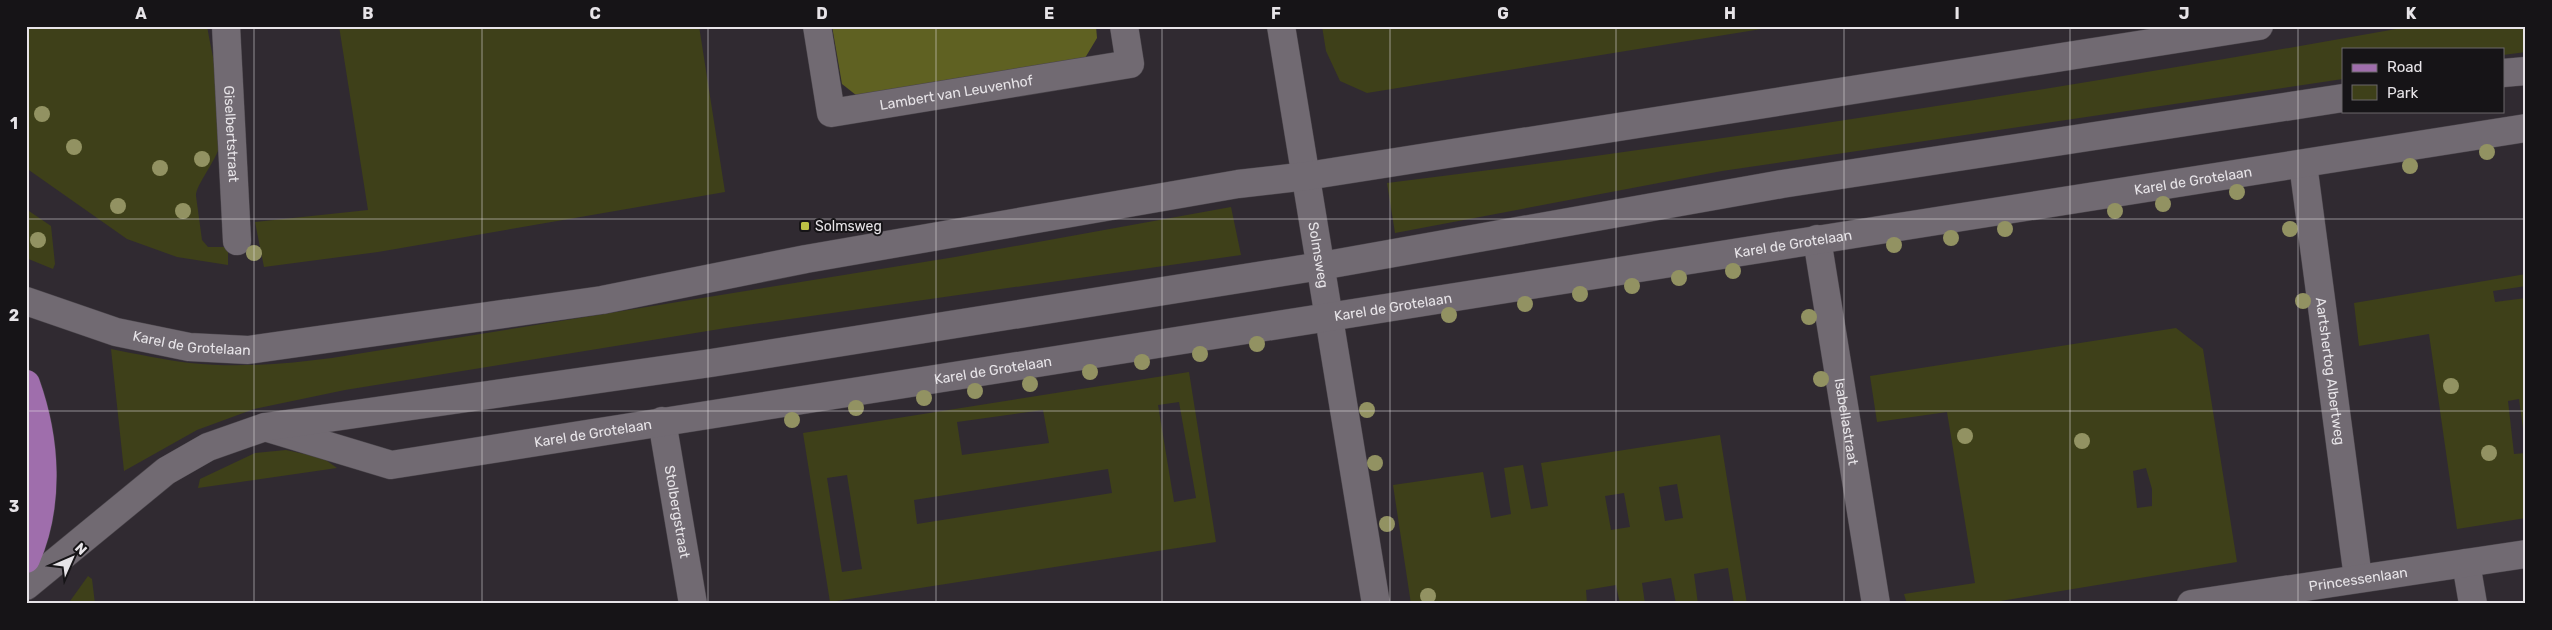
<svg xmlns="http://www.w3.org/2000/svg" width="2552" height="630" viewBox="0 0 2552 630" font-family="Rubik,sans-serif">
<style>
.green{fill:#3e4019;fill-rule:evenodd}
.forest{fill:#5f6122}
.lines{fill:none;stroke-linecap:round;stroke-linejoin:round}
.minor-casing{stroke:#4a454b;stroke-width:29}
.secondary-casing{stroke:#4a454b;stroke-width:29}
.primary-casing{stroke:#4a454b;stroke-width:29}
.minor{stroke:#716a72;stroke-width:28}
.secondary{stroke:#716a72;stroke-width:28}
.primary{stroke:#9f6eac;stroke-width:28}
.tree{fill:#929262}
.grid{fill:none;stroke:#e7e4e8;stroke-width:1;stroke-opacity:0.55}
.poi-dot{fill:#bbc045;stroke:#161417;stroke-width:2}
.labels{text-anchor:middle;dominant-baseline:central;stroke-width:4;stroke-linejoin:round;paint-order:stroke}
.street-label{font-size:14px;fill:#e7e4e8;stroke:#161417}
.poi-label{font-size:14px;fill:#e7e4e8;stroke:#161417;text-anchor:start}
.neatline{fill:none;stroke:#e7e4e8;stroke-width:2}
.grid-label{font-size:16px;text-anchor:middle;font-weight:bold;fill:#e7e4e8}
</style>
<rect width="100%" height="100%" fill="#302a31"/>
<!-- green -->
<path class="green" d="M26 26H207C213 62 227 109 220 144 217 160 195 186 196 196L202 240 208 247H225L228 250V265L177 257 127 239 26 168Z
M339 26H699L725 192 378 252 264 267 255 222 368 210Z
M1322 26H1780L1367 93 1340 81 1326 51Z
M2413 26H2526V52L2503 55V49H2343V79L1722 171 1395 233 1387 183C1730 141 2072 87 2413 26Z
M1231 207 1241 255 726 328 345 390 254 409 197 430 124 471 111 349C137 354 164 360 190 363 238 368 286 364 332 358L955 257Z
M26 209 51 226 55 264 53 269 26 258Z
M2526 274V286L2493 291 2495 302 2526 298V451L2519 399 2508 401 2514 454 2526 453V518L2457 529 2429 334 2359 346 2354 303Z
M2176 328 2203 349 2237 562 1982 604H1907L1904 594 1975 583 1947 412 1877 422 1870 376ZM2146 468 2152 489V506L2137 508 2133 471Z
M1189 372 1216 542 830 602 803 433ZM1179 402 1196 498 1174 502 1158 405ZM1043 410 1049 443 962 455 957 422ZM1108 469 1112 493 917 524 914 500ZM847 475 862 569 842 572 827 478Z
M1720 435 1747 604H1734L1728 568 1694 574 1698 604H1676L1671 578 1642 583 1645 604H1620L1616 585 1586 590 1587 604H1411L1393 485 1483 472 1491 518 1511 514 1504 468 1523 465 1531 509 1548 506 1541 463ZM1677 484 1683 518 1665 521 1659 487ZM1624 493 1630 527 1611 530 1605 496Z
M286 450 323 458 337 468 198 488 200 479 255 453Z
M88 576 92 579 95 604H68Z"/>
<!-- forest -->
<path class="forest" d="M832 26H1096L1097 38 1082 63 861 99 842 84Z"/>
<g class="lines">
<defs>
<g id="minor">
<path id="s1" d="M226 26 237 241"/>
<path id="s2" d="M817 26 831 113 1130 64 1124 26"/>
<path id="s3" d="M1281 26 1376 604"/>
<path id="s4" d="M2303 164 2358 578"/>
<path id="s5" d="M1817 239 1876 604"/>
<path id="s6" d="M662 421 693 604"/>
<path id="s7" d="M265 427 391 465 2526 128"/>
<path d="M2466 563 2473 604"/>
<path id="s8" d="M2191 604 2526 554"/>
</g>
<g id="secondary">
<path d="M2503 73 2526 71"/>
<path id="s9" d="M26 301 116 332 189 347 248 350 602 300 806 259 1238 184 1307 176 2259 26"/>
<path d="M26 586 166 471 208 447 265 427 711 363 1321 266 1782 184 2343 98"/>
</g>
<path id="primary" d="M26 384C46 440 50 504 26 559"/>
</defs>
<!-- minor casing -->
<use href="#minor" class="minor-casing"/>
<!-- secondary casing -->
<use href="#secondary" class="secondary-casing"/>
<!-- primary casing -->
<use href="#primary" class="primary-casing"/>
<!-- minor -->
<use href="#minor" class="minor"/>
<!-- secondary -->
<use href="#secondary" class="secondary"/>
<!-- primary -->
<use href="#primary" class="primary"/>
</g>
<!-- trees -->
<g class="tree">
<circle cx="42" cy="114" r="8"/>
<circle cx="74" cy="147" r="8"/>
<circle cx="2487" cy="152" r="8"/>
<circle cx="202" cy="159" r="8"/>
<circle cx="2410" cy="166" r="8"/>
<circle cx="160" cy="168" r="8"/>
<circle cx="2237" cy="192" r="8"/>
<circle cx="2163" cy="204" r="8"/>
<circle cx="118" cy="206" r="8"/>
<circle cx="183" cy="211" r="8"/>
<circle cx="2115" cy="211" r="8"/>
<circle cx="2005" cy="229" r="8"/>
<circle cx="2290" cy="229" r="8"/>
<circle cx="1951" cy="238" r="8"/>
<circle cx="38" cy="240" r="8"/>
<circle cx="1894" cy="245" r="8"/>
<circle cx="254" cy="253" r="8"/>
<circle cx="1733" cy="271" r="8"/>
<circle cx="1679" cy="278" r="8"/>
<circle cx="1632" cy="286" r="8"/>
<circle cx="1580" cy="294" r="8"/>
<circle cx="2303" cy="301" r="8"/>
<circle cx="1525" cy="304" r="8"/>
<circle cx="1449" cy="315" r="8"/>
<circle cx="1809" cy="317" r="8"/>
<circle cx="1257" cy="344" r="8"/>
<circle cx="1200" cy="354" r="8"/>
<circle cx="1142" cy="362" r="8"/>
<circle cx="1090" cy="372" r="8"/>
<circle cx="1821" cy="379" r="8"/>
<circle cx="1030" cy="384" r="8"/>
<circle cx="2451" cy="386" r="8"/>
<circle cx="975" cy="391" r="8"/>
<circle cx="924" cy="398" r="8"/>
<circle cx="856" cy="408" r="8"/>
<circle cx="1367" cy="410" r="8"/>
<circle cx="792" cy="420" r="8"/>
<circle cx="1965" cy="436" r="8"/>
<circle cx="2082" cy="441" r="8"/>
<circle cx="2489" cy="453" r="8"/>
<circle cx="1375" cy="463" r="8"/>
<circle cx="1387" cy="524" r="8"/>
<circle cx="1428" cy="596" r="8"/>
</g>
<!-- grid -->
<path class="grid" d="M254 26V604M482 26V604M708 26V604M936 26V604M1162 26V604M1390 26V604M1616 26V604M1844 26V604M2070 26V604M2298 26V604M26 219H2526M26 411H2526"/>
<!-- markers -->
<rect class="poi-dot" x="800" y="221" width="10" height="10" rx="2.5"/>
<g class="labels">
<!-- street labels -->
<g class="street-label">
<text stroke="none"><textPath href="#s2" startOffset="215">Lambert van Leuvenhof</textPath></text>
<text stroke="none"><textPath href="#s1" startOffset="108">Giselbertstraat</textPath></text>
<text stroke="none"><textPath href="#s7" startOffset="1956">Karel de Grotelaan</textPath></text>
<text stroke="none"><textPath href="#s7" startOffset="1551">Karel de Grotelaan</textPath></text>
<text stroke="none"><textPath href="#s3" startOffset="232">Solmsweg</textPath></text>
<text stroke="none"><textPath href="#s7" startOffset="1146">Karel de Grotelaan</textPath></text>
<text stroke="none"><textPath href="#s9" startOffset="172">Karel de Grotelaan</textPath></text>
<text stroke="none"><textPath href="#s7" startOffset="741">Karel de Grotelaan</textPath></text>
<text stroke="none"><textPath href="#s4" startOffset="209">Aartshertog Albertweg</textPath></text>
<text stroke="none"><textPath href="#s5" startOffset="185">Isabellastraat</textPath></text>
<text stroke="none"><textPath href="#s7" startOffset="336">Karel de Grotelaan</textPath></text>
<text stroke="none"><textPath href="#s6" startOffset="92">Stolbergstraat</textPath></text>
<text stroke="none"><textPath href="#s8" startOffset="169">Princessenlaan</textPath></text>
</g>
<!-- poi labels -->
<g class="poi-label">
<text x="815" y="226">Solmsweg</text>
</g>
</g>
<!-- border -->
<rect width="2552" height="630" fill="none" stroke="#161417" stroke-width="55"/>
<!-- legend -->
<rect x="2342" y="48" width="162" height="65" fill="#161417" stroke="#6a676b"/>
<rect x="2352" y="64" width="25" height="8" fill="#9f6eac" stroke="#6a676b"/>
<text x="2387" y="72" font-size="15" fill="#e7e4e8">Road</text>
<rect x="2352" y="85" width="25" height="15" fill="#3e4019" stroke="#6a676b"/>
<text x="2387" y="98" font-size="15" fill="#e7e4e8">Park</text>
<!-- north arrow -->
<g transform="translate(72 558) rotate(45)" stroke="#161417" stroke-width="4" paint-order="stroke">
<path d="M0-4L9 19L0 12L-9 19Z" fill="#e7e4e8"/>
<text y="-8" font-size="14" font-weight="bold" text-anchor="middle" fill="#e7e4e8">N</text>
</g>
<rect x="28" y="28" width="2496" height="574" class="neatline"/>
<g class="grid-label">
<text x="141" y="19">A</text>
<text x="368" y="19">B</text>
<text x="595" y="19">C</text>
<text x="822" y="19">D</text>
<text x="1049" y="19">E</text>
<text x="1276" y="19">F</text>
<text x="1503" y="19">G</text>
<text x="1730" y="19">H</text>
<text x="1957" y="19">I</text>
<text x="2184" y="19">J</text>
<text x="2411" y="19">K</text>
<text x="14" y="129">1</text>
<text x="14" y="321">2</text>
<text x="14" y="512">3</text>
</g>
</svg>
